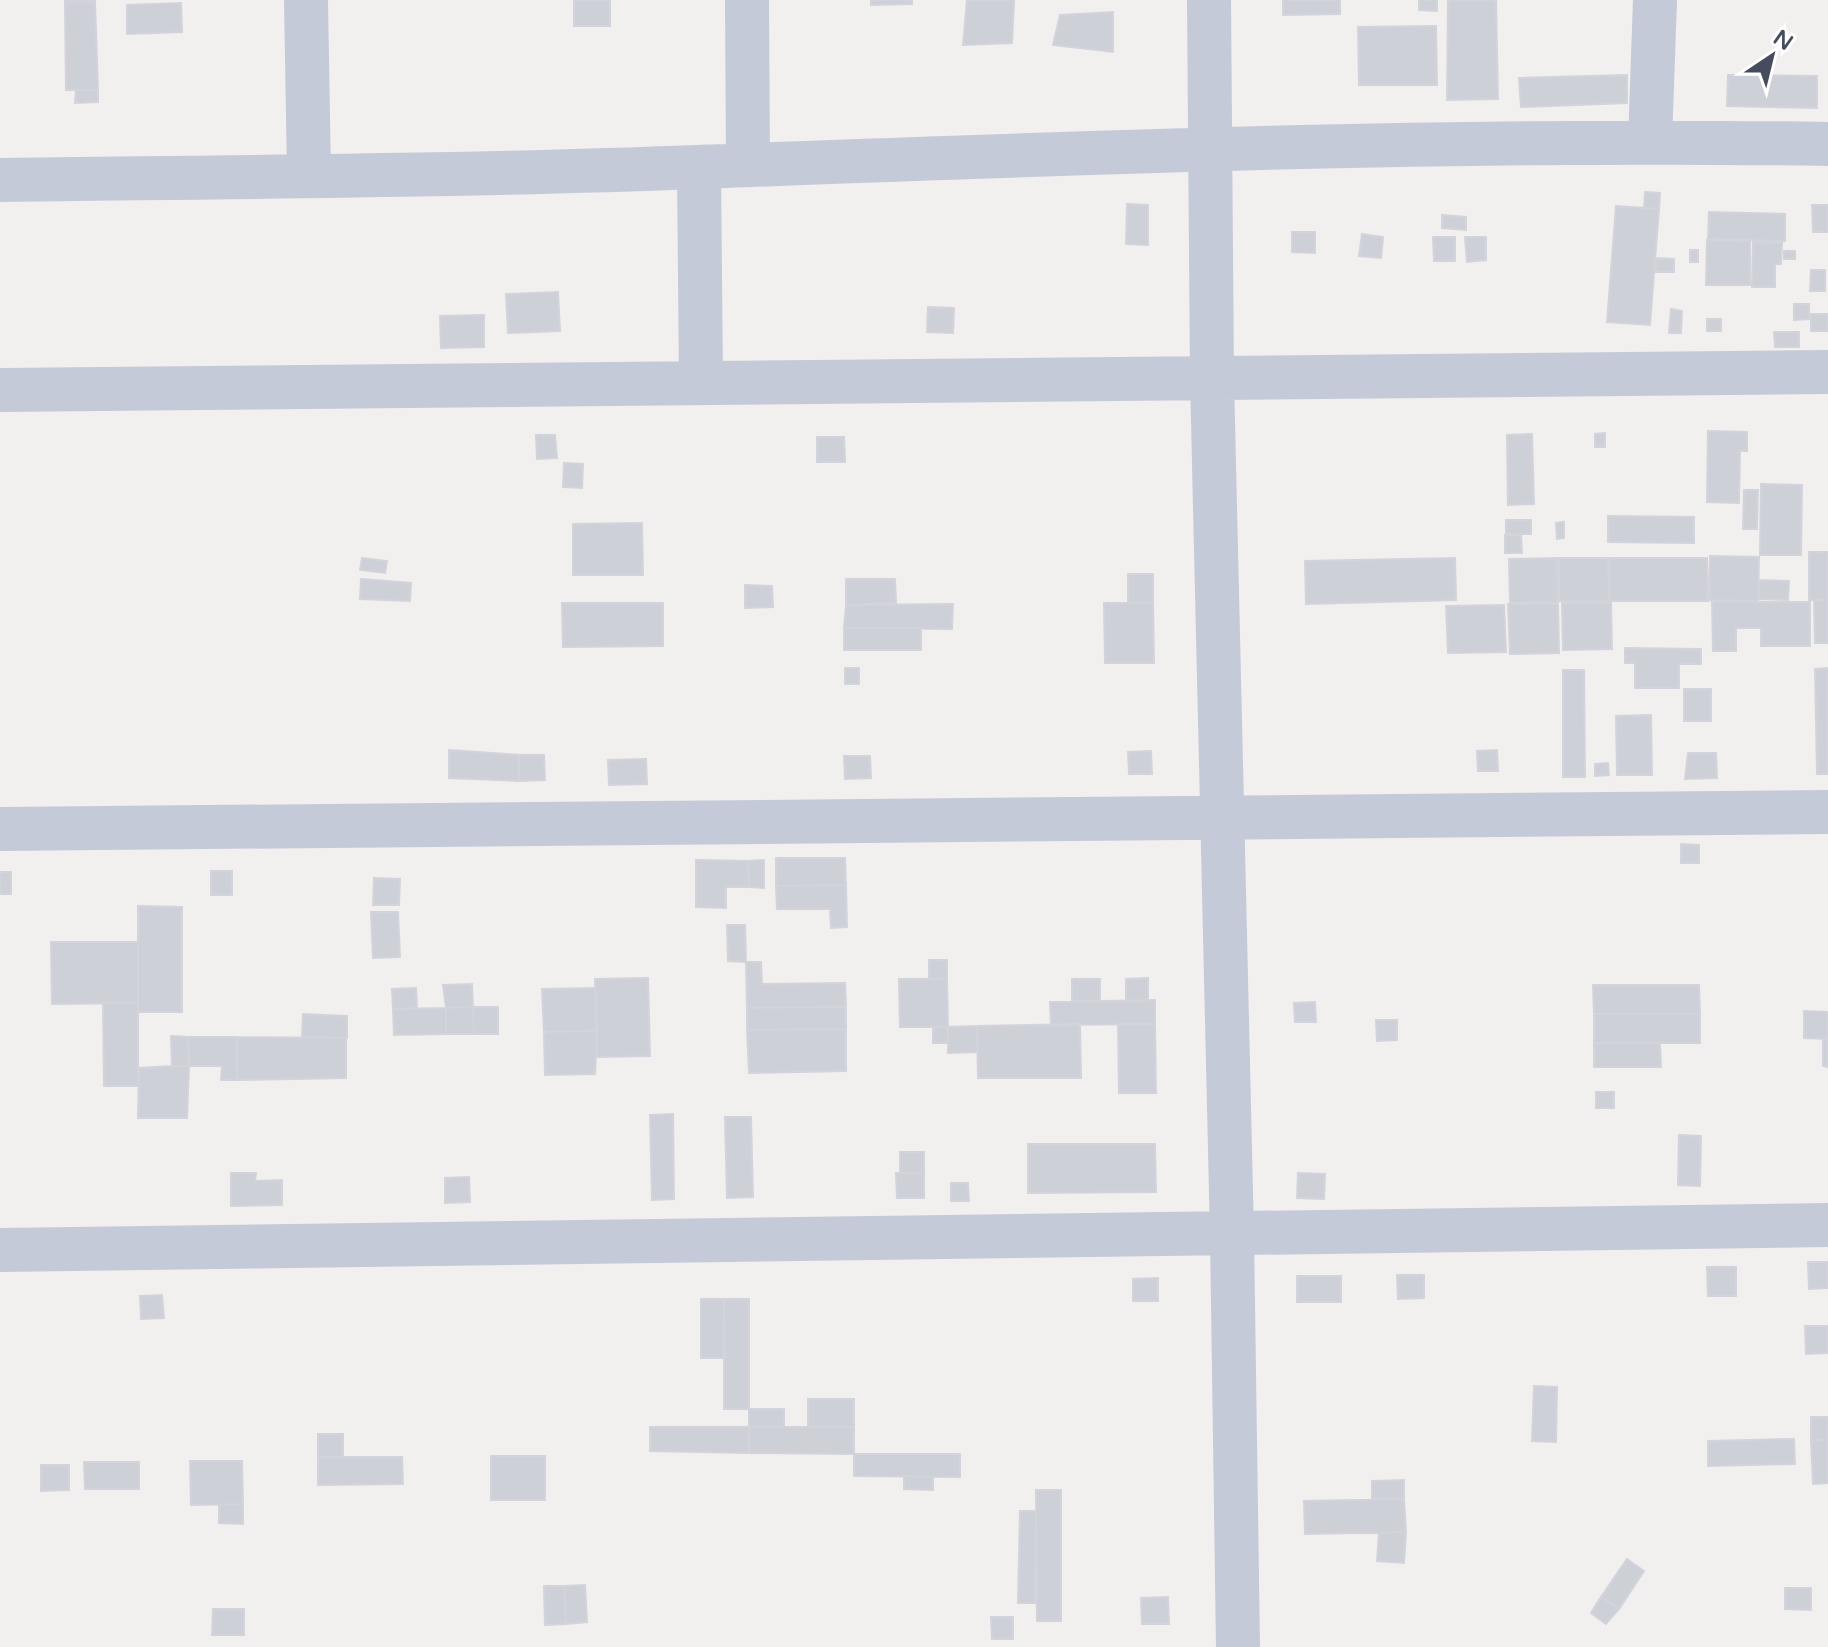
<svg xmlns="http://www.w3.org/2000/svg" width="1828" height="1647" viewBox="0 0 1828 1647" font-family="'Varela Round',sans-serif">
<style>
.building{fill:#ced0d7;stroke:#d3d3db;stroke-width:2}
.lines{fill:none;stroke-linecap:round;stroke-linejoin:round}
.minor{stroke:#c5cad8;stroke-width:44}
</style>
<rect width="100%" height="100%" fill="#f2efef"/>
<!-- building -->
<path class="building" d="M65 0H95V2L65 3Z
M574 0H610V26H574Z
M871 0H912V4L871 5Z
M967 0H1014L1012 43 963 45Z
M1283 0H1340V14L1283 15Z
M1419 0H1437V11L1419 10Z
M1496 0 1498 99 1447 100 1448 1Z
M95 2 98 90H66L65 3Z
M181 3 182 32 127 34V5Z
M1113 12V52L1053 45 1060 15Z
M1436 26 1437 85H1359L1358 27Z
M1627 75V103L1521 107 1519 78Z
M1728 75 1817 76V108L1727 106Z
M76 90H98V102L75 103Z
M1645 192 1660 193 1659 209 1644 208Z
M1127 204 1148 205V245L1126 244Z
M1812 205H1828V232H1813Z
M1616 206 1659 209 1650 325 1607 322Z
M1709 212 1785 214V241L1708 239Z
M1442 215 1466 217V230L1442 228Z
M1292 232H1315V253L1292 252Z
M1362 234 1383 237 1381 258 1359 256Z
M1433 237H1455V261H1434Z
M1465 237H1486V260L1467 262Z
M1707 240 1750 241V285H1706Z
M1753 242 1782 243 1781 264H1775V287H1752Z
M1690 250H1698V262H1690Z
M1784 251H1795V259H1784Z
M1656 258 1674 259V272H1656Z
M1811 270H1825V291H1810Z
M558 292 560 331 508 333 506 294Z
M1794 304H1809V319L1794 320Z
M928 307 954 308 953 333 927 332Z
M1671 309 1682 311 1681 333H1669Z
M1811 314H1828V331H1811Z
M484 315V347L441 348 440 316Z
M1707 319H1721V331H1707Z
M1774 332H1799V347H1775Z
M1708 431 1747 432V451H1740L1739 503 1707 502Z
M1605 433V447H1595V434Z
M1532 434 1534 504 1508 505 1507 435Z
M536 435H555L557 458 537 459Z
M817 437H844L845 462H817Z
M564 463 583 464 582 488 563 487Z
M1761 484 1802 485 1801 555H1760Z
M1744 490H1758L1757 529H1743Z
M1608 516 1694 517V543L1608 542Z
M1506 520H1531V534H1506Z
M1564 522V538L1557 539 1556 523Z
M642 523 643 575H573V524Z
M1505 535H1521L1522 553H1505Z
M1809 552H1828V600H1809Z
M1710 556 1759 557 1758 601 1709 600Z
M362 558 387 561 385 573 360 570Z
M1455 558 1456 600 1306 604 1305 561Z
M1557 558 1558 602 1510 603 1509 559Z
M1559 558H1608L1609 601H1559Z
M1610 558H1707L1708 601H1610Z
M1128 574H1153V603H1128Z
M361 579 411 583 410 601 360 599Z
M846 579H895L896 603 846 605Z
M1759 580 1789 581 1788 600 1759 599Z
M745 585 772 586 773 607 745 608Z
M1814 600H1828V643H1815Z
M1712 602H1810V646H1761V628H1736V651H1713Z
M562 603H663V646L563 647Z
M1104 603H1153L1154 663H1105Z
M1562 603H1611L1612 649 1563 650Z
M953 604 952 629 844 628 846 605Z
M1508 604H1558L1559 653 1510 654Z
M1504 605 1506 652 1448 653 1446 606Z
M844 628H921V650H844Z
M1625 648 1701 649V664H1679V688H1635V663H1625Z
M845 668H859V684H845Z
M1828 668V774H1817L1815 669Z
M1563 670H1584L1585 777H1563Z
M1684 689H1711V721H1684Z
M1651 715 1652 775H1617L1616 716Z
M449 750 519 755V781L449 778Z
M1497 750 1498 771H1478L1477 751Z
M1151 751 1152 774H1129L1128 752Z
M1688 753H1716L1717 778 1685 779Z
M519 755H544L545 780 519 781Z
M844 756H870L871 778 845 779Z
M646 759 647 784 609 785 608 760Z
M1608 763 1609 775 1595 776V764Z
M1681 844 1699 845V863H1681Z
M776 858H845L846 885 776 886Z
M696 860 748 861 749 887H726V908L696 907Z
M764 860V888L749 887 748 861Z
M211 871H232V895H211Z
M0 872H11V894H0Z
M374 878 400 879 399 905H373Z
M846 885 847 927 831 928 830 909H777L776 886Z
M138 906 182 907V1012H138Z
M371 912H398L400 957 373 958Z
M727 925H745L746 962 728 961Z
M51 942H138V1003L52 1004Z
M929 960H947V979H929Z
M746 962H761L762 984 845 983 846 1007 747 1008Z
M648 978 650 1056 597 1057 595 979Z
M1148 978V1001H1126V979Z
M899 979H947L948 1027H900Z
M1072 979H1100V1001H1072Z
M472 984 473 1007 446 1008 443 985Z
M1593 985H1699L1700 1014H1594Z
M416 988 417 1008 393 1009 392 989Z
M596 988 597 1031 544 1032 542 989Z
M1155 1000V1024L1051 1025 1050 1002Z
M1315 1002 1316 1022H1295L1294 1003Z
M103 1003H138V1086H104Z
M473 1007 474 1034H446V1008Z
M473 1007H498V1034H474Z
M846 1007V1029L747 1030V1008Z
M446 1008V1034L394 1035 393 1009Z
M1804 1011 1828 1012V1039L1804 1038Z
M303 1014 347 1016V1038L302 1037Z
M1594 1014H1700V1043H1594Z
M1376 1020H1397V1040L1377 1041Z
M1080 1024 1081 1078H978L977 1026Z
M1118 1024H1155L1156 1093H1119Z
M977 1026 978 1052 948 1053V1027Z
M948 1027V1043H933V1028Z
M846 1029V1071L749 1073 747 1030Z
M597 1031 595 1074 545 1075 544 1032Z
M171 1036 188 1037 189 1066H172Z
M188 1037H237V1080H221L222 1066H189Z
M237 1037 346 1038V1078L237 1080Z
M1823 1039H1828V1067L1823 1066Z
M1594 1043 1660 1044 1661 1067H1594Z
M172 1066H189L187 1118H138L139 1068Z
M1596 1092H1614V1108H1596Z
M673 1114 674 1199 652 1200 650 1115Z
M725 1117H751L753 1197 727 1198Z
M1679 1135 1701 1136 1700 1186 1678 1185Z
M1028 1144H1155L1156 1192 1028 1193Z
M900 1152H924V1173H900Z
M231 1173H256L255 1181 282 1180V1205L231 1206Z
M896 1173H924V1198H897Z
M1298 1173 1325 1174 1324 1199 1297 1198Z
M469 1177 470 1202 445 1203V1178Z
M951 1183H968L969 1201H951Z
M1808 1262H1828V1288L1809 1289Z
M1707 1267H1736V1296H1708Z
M1397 1275H1424V1298L1398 1299Z
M1297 1276H1341V1302H1297Z
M1158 1278V1301H1133V1279Z
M162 1295 164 1318 141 1319 140 1296Z
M701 1299H724L725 1358H701Z
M724 1299H749V1409H724Z
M1805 1326H1828V1353L1806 1354Z
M1534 1386 1557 1387 1556 1442 1532 1441Z
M808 1399H854V1427H808Z
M749 1409H784V1427H749Z
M1811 1417H1828V1440H1811Z
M650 1427H749V1453L650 1451Z
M749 1427H854V1454L749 1453Z
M318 1434H343V1457H318Z
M1794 1439 1795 1464 1708 1466V1441Z
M1811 1440H1828V1483L1813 1484Z
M854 1454H960V1477L854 1476Z
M491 1456H545V1500H491Z
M318 1457H402L403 1484 318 1485Z
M190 1461H242L243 1504 191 1505Z
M84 1462H139V1489H85Z
M41 1465H69V1490L41 1491Z
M904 1476 933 1477V1490L904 1489Z
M1404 1480V1499H1372V1481Z
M1036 1490H1061V1621H1037Z
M1404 1499 1406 1532 1305 1534 1304 1501Z
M243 1504V1524L219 1523V1505Z
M1020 1511H1036L1035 1603H1018Z
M1406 1532 1404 1563 1377 1561 1379 1533Z
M1627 1559 1644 1571 1619 1609 1601 1597Z
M585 1585 587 1622 566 1624 564 1586Z
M544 1586H564L566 1624 545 1625Z
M1785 1588H1811V1610L1785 1609Z
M1168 1597 1169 1624H1142L1141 1598Z
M1601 1597 1619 1609 1606 1624 1591 1613Z
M213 1609H244V1635H212Z
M991 1617H1013V1639H992Z"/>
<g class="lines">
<!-- minor -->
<path class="minor" d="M306 0 309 176
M747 0 748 164
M1209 0 1212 378 1232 1235 1238 1647
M1650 142 1655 0
M699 167 701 383
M0 180C233 177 466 176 698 167 1075 153 1451 138 1828 144
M0 390 1828 372
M0 829 1828 812
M0 1250 1828 1225"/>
</g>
<!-- north arrow -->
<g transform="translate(1772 56) rotate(35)" stroke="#ffffff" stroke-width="6" paint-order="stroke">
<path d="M0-6L14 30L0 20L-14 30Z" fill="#464c5e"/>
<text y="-12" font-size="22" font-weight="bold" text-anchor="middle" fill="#464c5e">N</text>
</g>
</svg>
